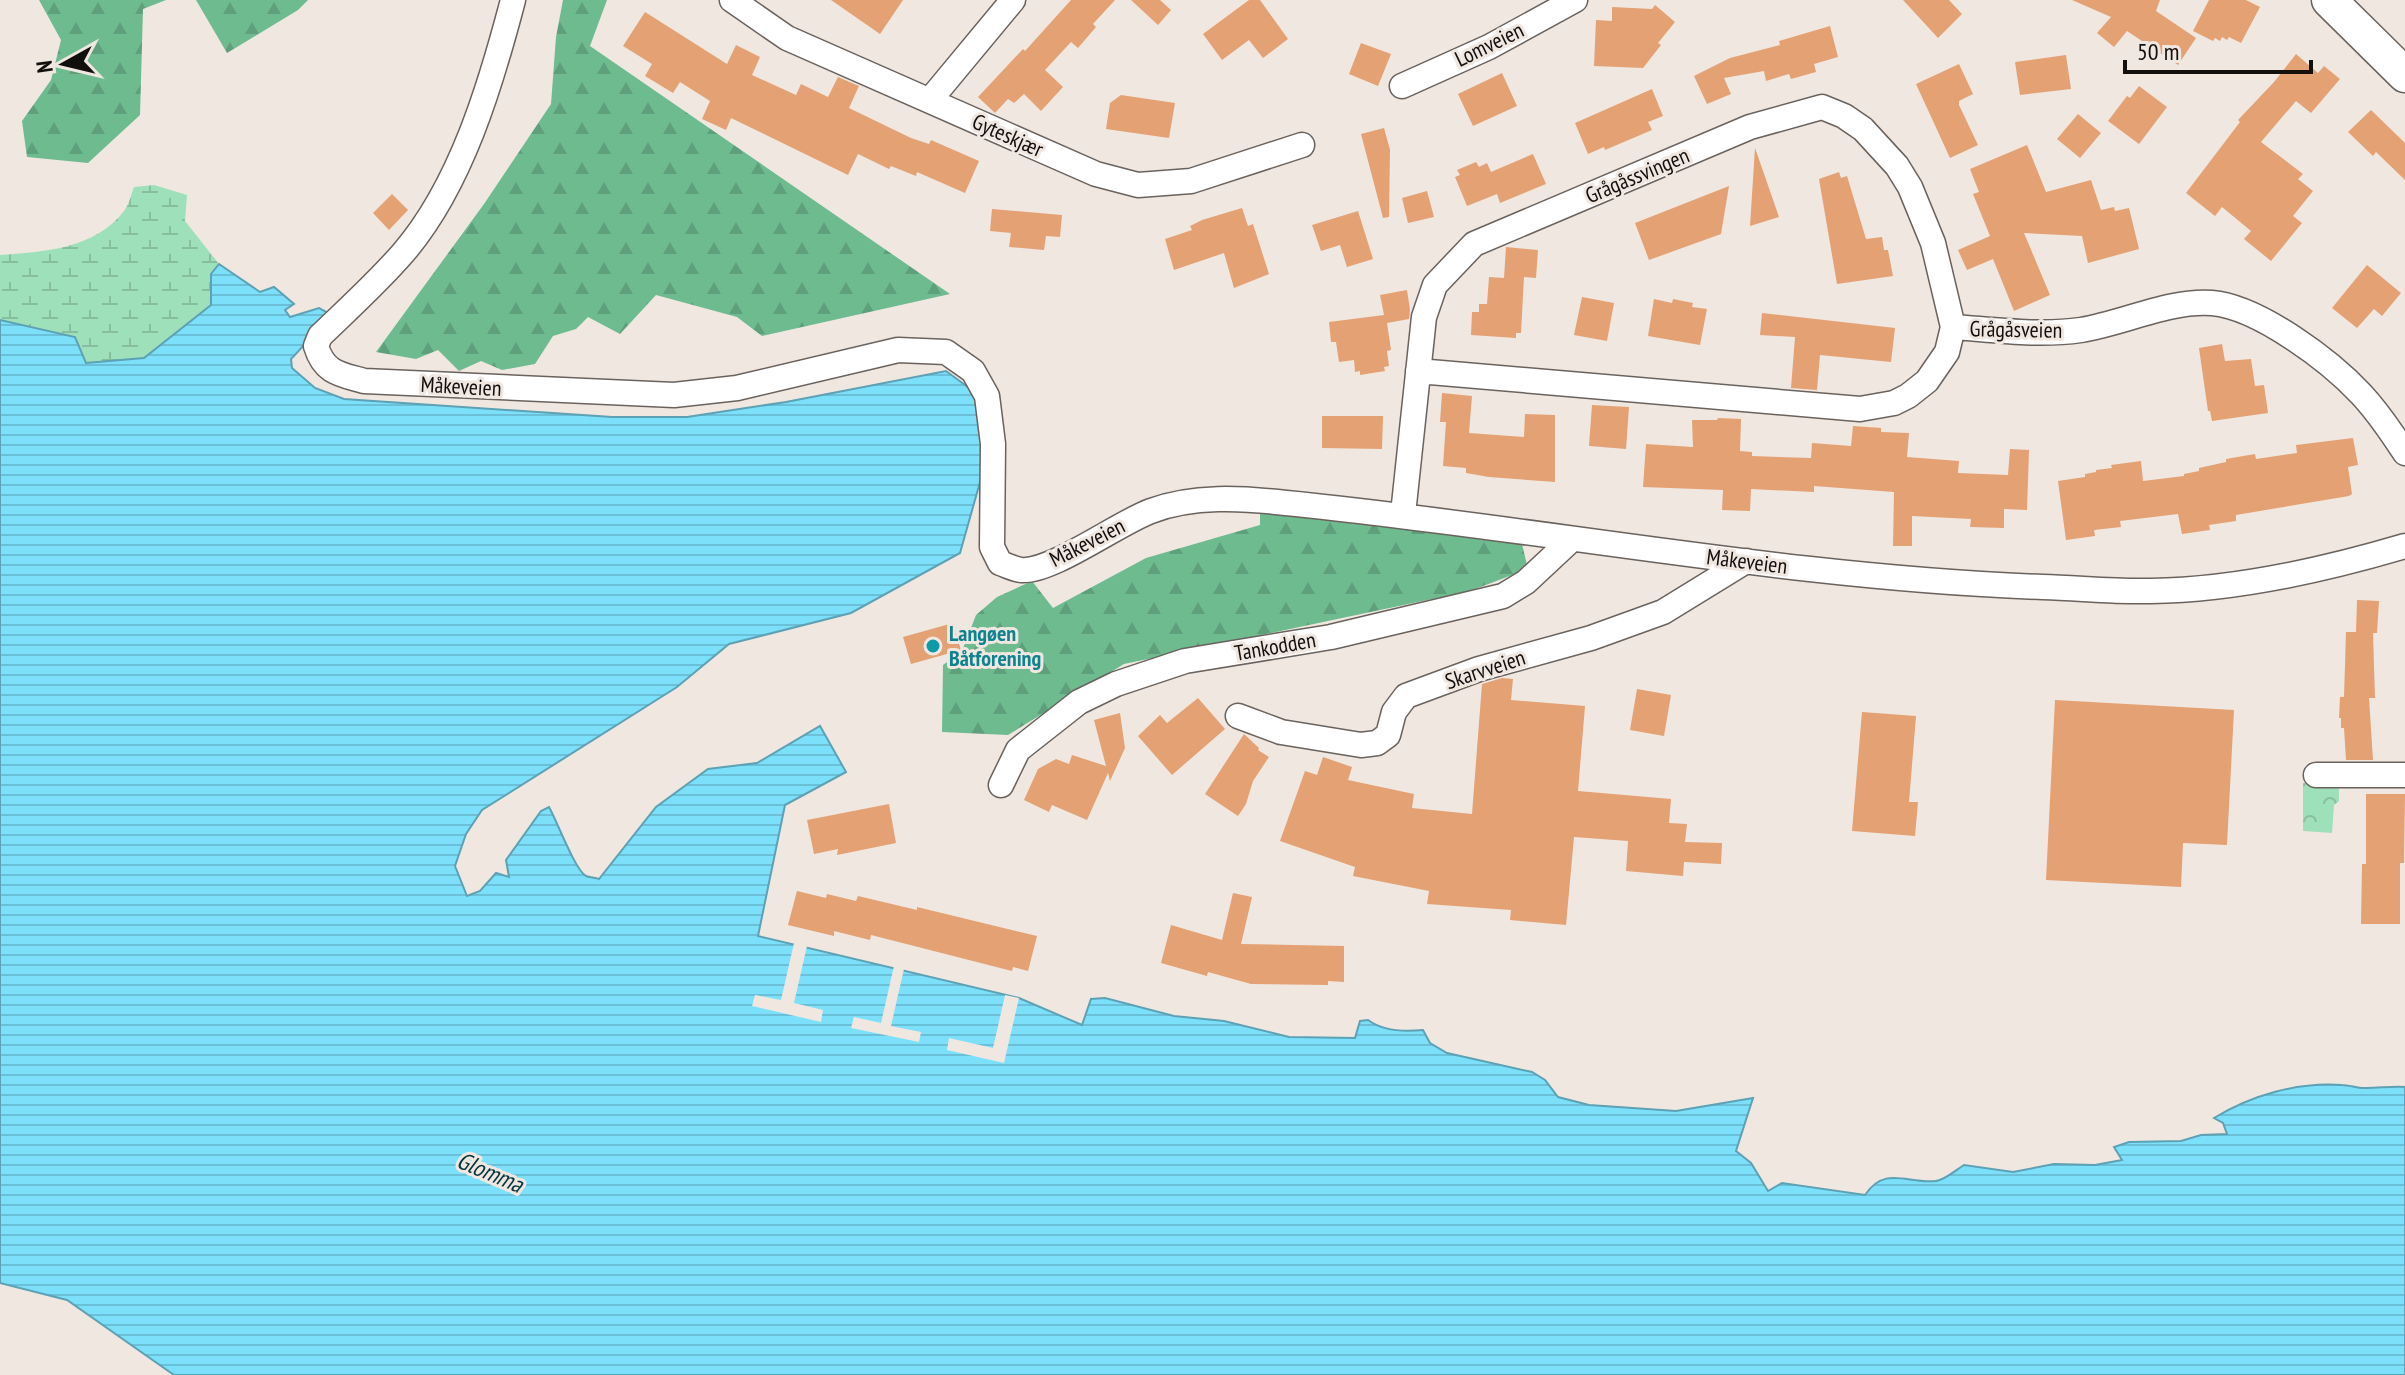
<svg xmlns="http://www.w3.org/2000/svg" width="2405" height="1375" viewBox="0 0 2405 1375" font-family="'PT Sans Narrow',sans-serif">
<style>
.forest{fill:url(#forest-firs)}
.wetland{fill:url(#wetland-marsh)}
.park{fill:url(#park-crowns)}
.water{fill:url(#water-rules);stroke:#5da1b4;stroke-width:2}
.pier{fill:#f0e7e1}
.building{fill:#e4a173}
.lines{fill:none;stroke-linecap:round;stroke-linejoin:round}
.street-casing{stroke:#6a625d;stroke-width:27}
.secondary-casing{stroke:#6a625d;stroke-width:37}
.street{stroke:#fff;stroke-width:24}
.secondary{stroke:#fff;stroke-width:34}
.culture-dot{fill:#0f9aa8;stroke:#f0e7e1;stroke-width:3}
.labels{text-anchor:middle;dominant-baseline:central;stroke-width:6;stroke-linejoin:round;paint-order:stroke}
.street-label{font-size:22px;fill:#120f0d;stroke:#f0e7e1}
.culture-label{font-size:22px;font-weight:bold;fill:#0d838f;stroke:#f0e7e1;text-anchor:start}
.water-label{font-size:24px;font-style:italic;fill:#03343f;stroke:#f0e7e1}
</style>
<defs>
<pattern id="forest-firs" width="22" height="20" patternUnits="userSpaceOnUse" patternTransform="scale(2)"><rect width="22" height="20" fill="#6ebb90"/><path d="M5 1l3.5 6h-7zM16 11l3.5 6h-7z" fill="#5ea07b"/></pattern>
<pattern id="wetland-marsh" width="20" height="14" patternUnits="userSpaceOnUse" patternTransform="scale(2)"><rect width="20" height="14" fill="#9ee0b9"/><path d="M1 5h8M5 5V1M11 12h8M15 12V8" fill="none" stroke="#87bf9e"/></pattern>
<pattern id="park-crowns" width="20" height="18" patternUnits="userSpaceOnUse" patternTransform="scale(2)"><rect width="20" height="18" fill="#9ee0b9"/><path d="M2 6a3 3 0 1 1 6 0M12 15a3 3 0 1 1 6 0" fill="none" stroke="#87bf9e"/></pattern>
<pattern id="water-rules" width="6" height="5" patternUnits="userSpaceOnUse" patternTransform="scale(2)"><rect width="6" height="5" fill="#7de0fb"/><path d="M0 2.5h6" fill="none" stroke="#6bbfd6"/></pattern>
</defs>
<rect width="100%" height="100%" fill="#f0e7e1"/>
<!-- forest -->
<path class="forest" d="M39 0H166L143 9 140 115 88 163 27 157 22 121 51 80 61 40Z
M196 0H308L298 10 227 53Z
M563 0H607L590 46 950 294 762 336 737 317 656 295 620 334 588 317 576 329 553 336 535 364 502 370 481 361 459 371 438 350 416 359 376 352 484 204 551 104 556 37Z
M1260 505 1521 540 1528 569 1470 591 1124 664 1008 735 942 732 943 665 962 651 976 615 997 597 1032 581 1053 608 1146 558 1260 525Z"/>
<!-- wetland -->
<path class="wetland" d="M154 185 187 195 185 221 219 264C209 278 210 288 211 305L144 358 86 363 75 337 0 320V255C43 252 95 249 124 211 129 205 131 195 134 187Z"/>
<!-- park -->
<path class="park" d="M2303 783 2333 784 2339 788V801L2334 805 2332 833 2303 831Z"/>
<!-- water -->
<path class="water" d="M219 264 260 292 274 287 294 304 285 310 290 317 319 308 332 315 291 359 292 368 315 388 344 399 612 417H687L786 402 946 371 976 393 984 431 982 475 960 553 851 613 729 644 677 687 482 810 466 834 455 866 467 896 480 891 496 873 509 877 506 860 541 811 549 807C557 821 575 870 586 876 588 877 598 878 599 879L656 807 708 769 757 763 820 726 846 772 785 805 758 936 1019 998 1082 1025 1091 999 1105 998 1174 1016 1224 1021 1289 1037 1355 1038 1360 1021 1368 1020C1383 1031 1404 1032 1423 1030L1430 1043 1447 1053 1532 1072 1545 1080 1558 1097 1589 1105 1676 1111 1753 1098 1736 1151 1751 1163 1768 1191 1782 1183 1865 1195C1885 1165 1907 1184 1936 1181 1945 1180 1956 1170 1964 1165L2013 1172 2054 1164 2095 1165 2122 1160 2114 1147 2129 1142 2181 1141 2201 1135 2227 1134 2223 1123 2214 1118C2252 1095 2297 1082 2342 1085 2350 1085 2359 1089 2367 1088 2380 1088 2392 1086 2405 1087V1375H174L67 1300 0 1283V320L75 337 86 363 144 358 211 305V274Z"/>
<!-- pier -->
<path class="pier" d="M794 943 807 946 794 1003 823 1010 821 1022 752 1006 755 995 781 1000Z
M894 966 904 969 891 1026 921 1032 919 1042 851 1028 854 1017 881 1023Z
M1005 995 1019 998 1004 1063 947 1050 949 1038 993 1048Z"/>
<!-- building -->
<path class="building" d="M831 0H903L880 34Z
M1071 0H1115L1093 24 1096 27 1078 48 1071 42 1045 70 1063 87 1041 111 1024 94 1014 103 1008 99 995 113 978 97 1023 49 1025 51Z
M1131 0H1160L1171 10 1158 25Z
M1249 0H1260L1288 39 1263 58 1249 40 1222 60 1203 34Z
M1903 0H1949L1962 14 1938 38Z
M2072 0H2160L2156 11 2196 38 2178 65 2127 31 2114 47 2097 33 2111 17Z
M2209 0H2246L2260 7 2241 43 2229 37 2227 40 2222 37 2220 41 2215 38 2213 41 2193 31Z
M1655 5 1675 22 1658 43 1661 45 1643 68 1594 66 1596 20 1612 21V7L1652 9Z
M645 12 727 64 736 45 760 57 752 75 796 95 801 84 828 97 838 77 859 86 849 108 911 138 929 144 931 140 979 161 965 193 917 172 916 176 891 166 889 169 858 154 848 175 731 118 726 130 702 119 710 101 680 82 673 93 645 76 652 64 623 46Z
M1830 26 1838 57 1814 64 1816 72 1791 79 1789 74 1766 81 1764 71 1724 78 1731 94 1707 104 1694 76 1730 58 1780 45 1779 41Z
M1361 43 1391 54 1378 86 1349 74Z
M2296 54 2318 73 2324 66 2340 79 2311 113 2296 101 2261 142 2303 174 2298 179 2313 191 2293 216 2302 223 2271 261 2244 239 2251 231 2222 207 2215 216 2186 193 2240 122 2238 120 2274 82Z
M2066 55 2071 89 2020 95 2015 62Z
M1959 64 1973 94 1959 101V105L1978 145 1950 158 1916 84Z
M1502 73 1517 106 1473 126 1458 94Z
M2139 86 2167 107 2139 144 2108 121 2127 96 2130 98Z
M1652 89 1663 116 1648 122 1652 130 1605 150 1604 147 1588 154 1575 123Z
M1121 95 1175 103 1169 138 1106 129 1110 103Z
M2371 110 2405 143V180L2376 152 2373 156 2348 132Z
M2078 114 2101 133 2080 158 2057 139Z
M1384 128 1390 150 1389 217 1383 218 1361 134Z
M2027 145 2046 192 2091 180 2101 210 2114 207 2115 211 2129 208 2139 249 2088 263 2082 236 2024 233 2050 295 2014 311 1993 259 1967 270 1958 250 1990 236 1973 194 1979 192 1970 169Z
M1755 148 1779 217 1750 226Z
M1533 154 1546 184 1500 203 1497 194 1467 206 1455 177 1460 175 1457 170 1476 162 1479 167 1487 163 1491 172Z
M1839 172 1841 178 1847 176 1866 239 1882 237 1884 250H1888L1893 276 1837 284 1819 179Z
M1729 186 1721 234 1649 260 1635 223Z
M1427 191 1434 217 1408 223 1402 198Z
M392 194 408 210 389 230 373 213Z
M1242 208 1248 226 1253 224 1269 274 1234 288 1224 253 1174 270 1165 239 1192 230 1190 226 1202 220Z
M992 209 1062 215 1060 237 1046 236 1044 250 1009 247 1011 233 990 231Z
M1358 211 1373 259 1347 267 1340 245 1321 251 1312 225Z
M1506 247 1538 250 1536 278 1524 277 1521 333H1516V338L1471 335 1472 312H1479V304H1487L1489 277 1504 278Z
M2367 265 2401 293 2382 316 2374 309 2357 328 2332 308Z
M1407 290 1410 310 1409 319 1387 323 1391 350 1387 351 1389 366 1384 367 1385 371 1360 375V371L1355 372 1354 360 1339 362 1336 342H1331L1329 322 1384 315 1380 295Z
M1582 297 1614 303 1607 341 1574 335Z
M1654 299 1672 303 1673 299 1693 303 1692 307 1707 309 1700 345 1648 336Z
M1762 313 1895 328 1891 362 1820 355 1817 390 1791 388 1795 337 1760 335Z
M2222 344 2225 361 2251 359 2255 386 2264 385 2268 413 2212 421 2210 411H2208L2199 348Z
M1442 393 1472 396 1469 433 1524 437 1525 414 1555 415V482L1489 477 1466 473V468L1443 466 1446 422H1440Z
M1592 405 1629 407 1626 449 1589 446Z
M1322 416H1383L1382 449 1322 448Z
M1718 418 1741 419 1740 451 1752 452V456L1811 458 1812 443 1851 446 1853 426 1881 428V432L1909 433 1907 457 1959 461 1958 473 2008 475 2010 449 2029 450 2027 510 2004 509V528L1970 527 1971 519 1912 516V546H1893L1894 492 1814 486V492L1751 489 1750 511 1722 510 1723 490 1643 487 1646 444 1693 447 1692 420H1717Z
M2353 438 2358 465 2348 467 2352 494 2349 496 2236 515V521L2209 525 2210 530 2182 534 2178 514 2120 521 2121 527 2094 530 2095 536 2066 540 2058 481 2085 477V474L2096 472V470L2112 468 2111 465 2141 461 2143 481 2184 476V474L2199 471V468L2226 462V459L2255 454 2256 459 2297 453 2296 445Z
M2357 600 2379 601 2377 633H2373L2375 698H2369L2373 760H2346L2344 728H2341V718H2339L2340 697H2344L2346 632H2356Z
M953 623 961 650 911 664 903 637Z
M1502 678 1513 679 1511 700 1585 706 1578 791 1671 799 1669 823 1687 824 1685 842 1722 843 1721 864 1684 862 1683 876 1626 871 1628 841 1574 837 1566 925 1510 920 1511 910 1427 904 1429 891 1353 876 1355 867 1280 841 1305 771 1317 775 1323 757 1352 767 1348 780 1414 794 1412 808 1472 814 1482 684Z
M1637 689 1671 695 1664 736 1630 730Z
M1198 698 1225 729 1172 775 1138 736 1160 715 1167 723Z
M2055 700 2234 710 2227 845 2183 843 2181 887 2046 880Z
M1862 712 1916 716 1909 802H1918L1915 836 1852 831Z
M1120 713 1125 748 1110 781 1108 773 1087 820 1052 805 1049 812 1024 800 1038 769 1056 759 1069 764 1072 755 1106 766 1094 720Z
M1244 734 1259 748 1258 750 1269 757 1253 781 1246 804 1238 816 1205 794Z
M2366 794H2405L2404 863H2400V924H2361L2362 864H2366Z
M889 804 896 843 837 855 838 849 814 854 807 820Z
M797 891 826 898 827 894 856 901 858 896 917 910V907L1037 936 1028 971 1013 967 1012 971 871 935 870 940 834 931V936L788 925Z
M1233 893 1252 897 1241 944 1344 946V982L1328 981V985L1251 984 1208 972 1207 976 1161 963 1171 925 1222 940Z"/>
<g class="lines">
<defs>
<path id="street" d="M513 0C491 84 461 186 403 253 378 282 348 309 320 336L316 346C324 373 340 374 364 381L674 395 737 388 898 350 946 352 973 371 987 396 993 444 992 547 1000 563C1006 565 1014 569 1021 570 1051 573 1118 523 1151 511 1193 495 1242 498 1286 503 1539 528 1789 578 2043 587 2079 588 2115 592 2151 591 2236 590 2324 570 2405 546
M732 0 787 38 1096 174 1138 185 1191 181 1302 145
M1402 86 1489 47 1575 0
M930 100 1013 0
M1953 327C1996 330 2039 336 2081 330 2124 323 2169 300 2212 303 2259 307 2330 361 2361 394 2377 411 2392 433 2405 453
M1403 514 1424 317 1435 285 1474 244 1750 127 1822 107 1844 116 1863 129 1897 166 1910 187 1933 243 1953 327 1947 352 1927 381 1908 396 1894 403 1860 409 1418 371
M1238 716 1281 732 1361 745 1377 743 1388 735 1394 712 1406 696 1479 669 1591 638 1663 612 1746 561
M2316 775H2405
M1001 785 1018 750 1079 702 1116 684 1185 661 1331 637 1503 596 1526 582 1571 540"/>
<path id="secondary" d="M2329 0 2405 75"/>
</defs>
<!-- street casing -->
<use href="#street" class="street-casing"/>
<!-- secondary casing -->
<use href="#secondary" class="secondary-casing"/>
<!-- street -->
<use href="#street" class="street"/>
<!-- secondary -->
<use href="#secondary" class="secondary"/>
</g>
<!-- markers -->
<circle class="culture-dot" cx="933" cy="646" r="8"/>
<g class="labels">
<!-- street labels -->
<g class="street-label">
<text transform="translate(1489 44) rotate(-26)">Lomveien</text>
<text transform="translate(1008 135) rotate(24)">Gyteskjær</text>
<text transform="translate(1637 175) rotate(-23)">Grågåssvingen</text>
<text transform="translate(2016 329) rotate(1)">Grågåsveien</text>
<text transform="translate(461 386) rotate(3)">Måkeveien</text>
<text transform="translate(1087 542) rotate(-27)">Måkeveien</text>
<text transform="translate(1747 561) rotate(7)">Måkeveien</text>
<text transform="translate(1275 646) rotate(-10)">Tankodden</text>
<text transform="translate(1485 669) rotate(-18)">Skarvveien</text>
</g>
<!-- culture labels -->
<g class="culture-label">
<text x="949" y="633">Langøen<tspan x="949" dy="25">Båtforening</tspan></text>
</g>
<!-- water labels -->
<g class="water-label">
<text transform="translate(490 1172) rotate(23)">Glomma</text>
</g>
</g>
<!-- north arrow -->
<g transform="translate(64 64) rotate(262)" stroke="#f0e7e1" stroke-width="6" paint-order="stroke">
<path d="M0-6L14 30L0 20L-14 30Z" fill="#120f0d"/>
<text y="-12" font-size="22" font-weight="bold" text-anchor="middle" fill="#120f0d">N</text>
</g>
<!-- scale -->
<path d="M2125 60v12h186v-12" fill="none" stroke="#120f0d" stroke-width="4"/>
<text x="2137" y="60" font-size="24" fill="#120f0d" stroke="#f0e7e1" stroke-width="6" paint-order="stroke">50 m</text>
</svg>
